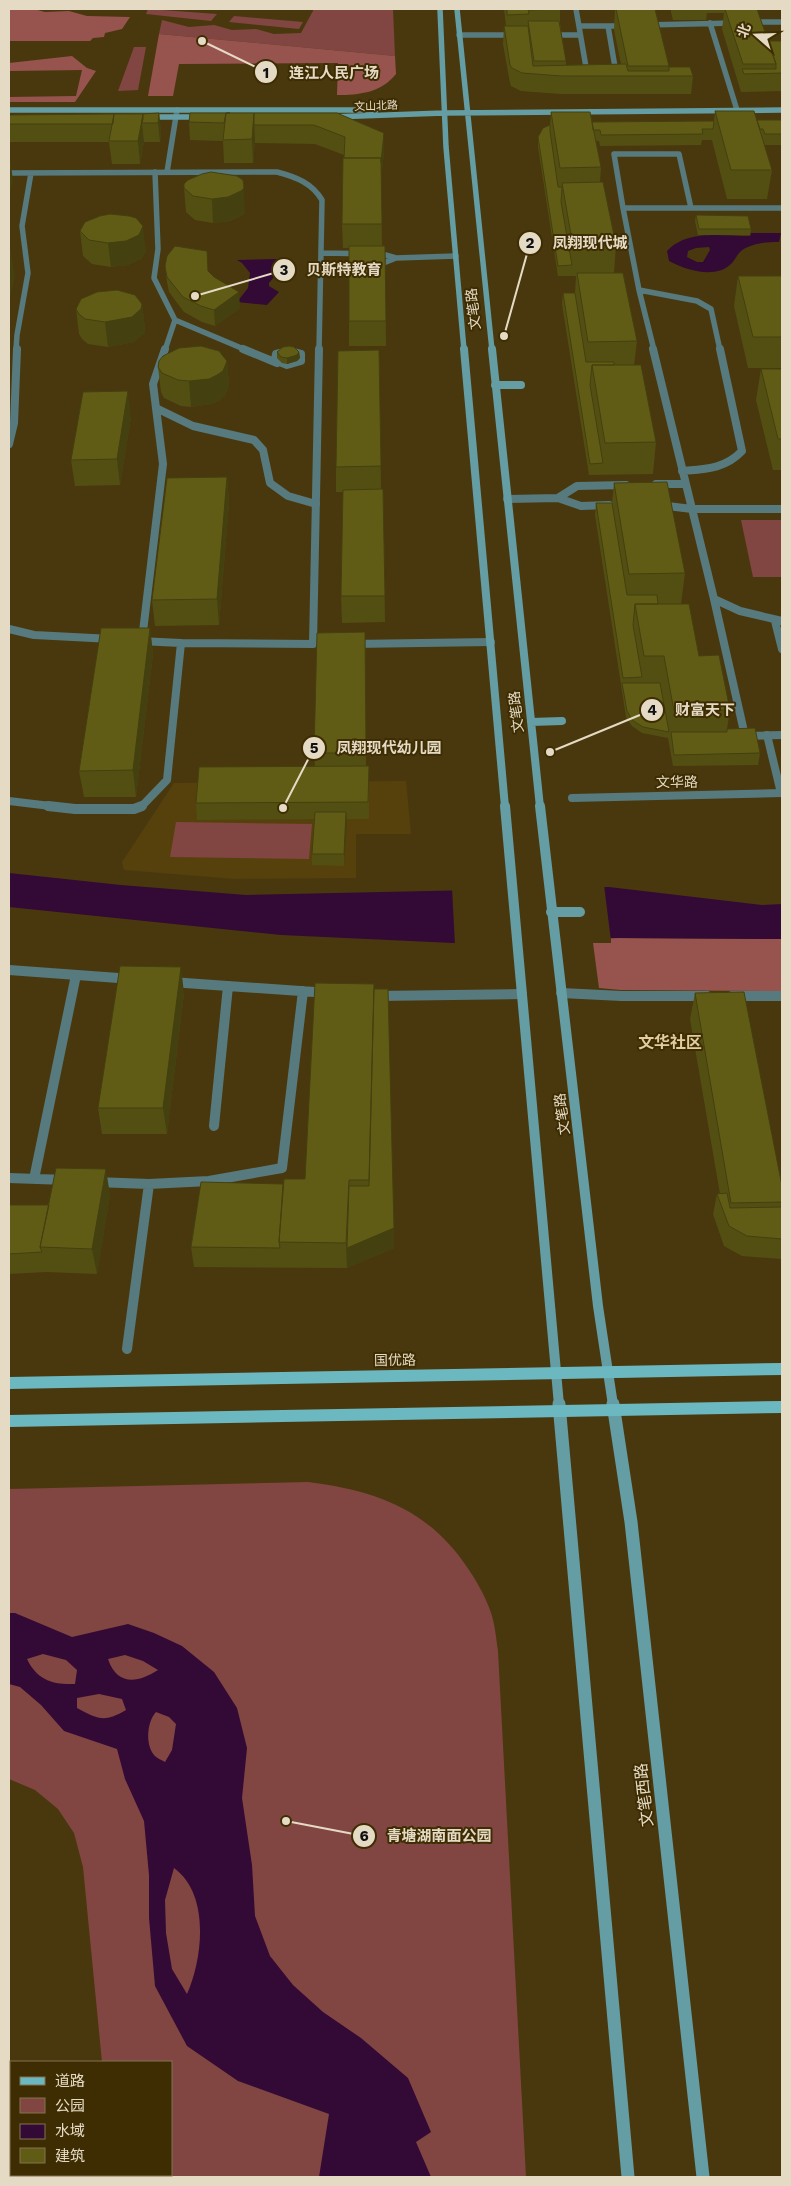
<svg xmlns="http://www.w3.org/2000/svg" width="791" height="2186" viewBox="0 0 791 2186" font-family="'Work Sans','Noto Sans SC',sans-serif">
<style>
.built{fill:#56410d}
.green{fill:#814641}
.forest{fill:#97544f}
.water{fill:#330a35;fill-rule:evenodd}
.pier{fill:#49380e}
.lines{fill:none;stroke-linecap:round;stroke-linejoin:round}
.pedestrian-far1{stroke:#577a7e;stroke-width:5.5}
.pedestrian{stroke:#577a7e;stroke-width:8}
.minor-far2{stroke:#577a7e;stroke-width:5.5}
.minor-far1{stroke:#577a7e;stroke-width:8}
.minor{stroke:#577a7e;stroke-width:10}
.tertiary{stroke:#577a7e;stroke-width:8}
.secondary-far3{stroke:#649da4;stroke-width:5.5}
.secondary-far2{stroke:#649da4;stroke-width:8}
.secondary-far1{stroke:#649da4;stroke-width:10}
.secondary{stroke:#649da4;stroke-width:13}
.primary{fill:#6cb8c1;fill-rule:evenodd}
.wall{fill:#534f12}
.shaded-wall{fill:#44400f}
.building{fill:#615c15;stroke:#44400f}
.labels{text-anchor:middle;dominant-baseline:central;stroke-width:4;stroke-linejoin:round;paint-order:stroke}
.far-street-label{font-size:11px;fill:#e5dbc5;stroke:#3e2d02}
.street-label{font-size:14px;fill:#e5dbc5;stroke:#3e2d02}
.quarter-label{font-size:16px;font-weight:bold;fill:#e1cda1;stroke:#3e2d02}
.near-street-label{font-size:16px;fill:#e5dbc5;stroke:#3e2d02}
.leader{fill:none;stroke:#e5dbc5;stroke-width:2}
.callout-dot{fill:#e5dbc5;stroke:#3e2d02;stroke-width:2}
.mark-label{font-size:15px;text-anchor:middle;font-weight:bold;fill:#111}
.callout-label{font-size:15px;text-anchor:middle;font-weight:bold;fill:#e5dbc5;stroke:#3e2d02;stroke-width:4;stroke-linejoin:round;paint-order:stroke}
</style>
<rect width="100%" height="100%" fill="#49380e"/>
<!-- built -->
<path class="built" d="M406 781 411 834H356V878L235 879 124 870 122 862 174 783Z"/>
<!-- green -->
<path class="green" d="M148 9 217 14 211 21 146 14Z
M314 9H393L395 56 159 34 162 20 189 27 214 25 232 30 256 29 274 34 301 33Z
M234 16 303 22 299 29 229 22Z
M134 47H146L138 90 118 91Z
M741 520H782V577H753Z
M176 822 312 824 309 859 170 857Z
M308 1482C377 1491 429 1509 469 1570 477 1582 485 1596 490 1610 495 1623 496 1638 498 1651L526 2177H113V2175H171V2062H102L83 1867 74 1833 58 1809 35 1790 9 1779V1489Z"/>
<!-- forest -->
<path class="forest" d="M9 9H34L45 12 69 11 87 16 130 17 122 29 105 33 104 37 93 38 90 41H9Z
M159 34 395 56 396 74C381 93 359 95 337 95L338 63 179 64 173 96H148Z
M72 56 87 68 96 71 75 102H9V97L76 96 82 70 9 71V63Z
M611 938 782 939V991L621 990 599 988 593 943H611Z"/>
<!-- water -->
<path class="water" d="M751 233H781L779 242C768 242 757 243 748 247 739 250 737 257 732 263 716 280 686 270 669 261L667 251C687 229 722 236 750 236ZM709 247 710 250 703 262H697L687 257 688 251 696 248Z
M276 259 285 273 274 277 269 283V286L279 292 267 305 237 302 248 288 250 273 242 263 237 260Z
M9 873 121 885 246 895 609 887 762 905 782 904V939L619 938 453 943 281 935 9 907Z
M9 1613H15L72 1637 128 1624 154 1633 182 1646 214 1672 237 1708 247 1748 242 1798 252 1865 255 1916 270 1956 293 1985 323 2012 361 2038 408 2078 431 2132 416 2142 431 2177H319L329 2114 238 2081 187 2046 155 1986 149 1918V1875L144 1821 125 1779 117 1749 64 1731 41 1705 20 1687 9 1684ZM43 1654 66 1660 77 1670 75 1684C53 1685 37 1680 27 1659ZM125 1655 143 1661 158 1670C138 1683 117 1686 108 1659ZM99 1694 122 1699 126 1710C104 1723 98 1719 77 1708V1698ZM156 1712 169 1717 176 1724 172 1750 165 1762C162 1760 156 1758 154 1755 145 1744 147 1722 156 1712ZM174 1868C210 1894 203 1958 187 1994L172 1969 166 1933 165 1900Z"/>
<!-- pier -->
<path class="pier" d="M604 885 611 941 455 945 452 888Z"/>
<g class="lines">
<!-- pedestrian-far1 -->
<path class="pedestrian-far1" d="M459 35H517
M549 35H580
M155 172 158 249 154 278 175 320 165 350
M175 320 246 350"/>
<!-- pedestrian -->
<path class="pedestrian" d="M243 349 277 363
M289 351 301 354V361L287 365 275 360 276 354Z
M156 408 193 426 254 440 263 450 270 483 288 496 316 504
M142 640 163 464 153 384 165 349"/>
<!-- minor-far2 -->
<path class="minor-far2" d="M576 9 587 73H590
M750 22H782
M710 23 737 110
M645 25 736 23
M579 26H626
M608 26 616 73H612
M167 172 177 110
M9 173 277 172C296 177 312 183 322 200L319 350
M623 208 614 154H679L691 208
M321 253 382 254 396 258 456 256
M321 265 381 264 396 258
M639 290 697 301 711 309 720 350
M16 350 17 335 28 273 22 226 31 173
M654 350 639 290 623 208H782"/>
<!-- minor-far1 -->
<path class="minor-far1" d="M653 349 714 599 740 611 782 621
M9 444 14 423 17 349
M682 471C705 469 725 469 742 451L720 349
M656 484H685
M558 498 577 486 626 485
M507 499 558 498 581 506 609 505
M659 505 692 509H782
M714 599 745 736 782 735
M775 621 782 649
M9 629 34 635 112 639
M139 641 181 643
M352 644 491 642
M767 735 781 793
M9 801 59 807
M141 807 167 780 181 643 313 644 319 349"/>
<!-- minor -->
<path class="minor" d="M48 806 75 809H134L142 806
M9 970 132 979
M171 982 329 993
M561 993 622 996H707
M376 996 522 994
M732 996H782
M214 1126 228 986
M9 1178 66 1180
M34 1179 76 975
M95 1182 149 1184 209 1181 282 1168 303 991
M127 1349 149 1184"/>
<!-- tertiary -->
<path class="tertiary" d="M572 798 782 793"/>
<!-- secondary-far3 -->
<path class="secondary-far3" d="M440 9 446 147 464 350
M457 9 492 350
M9 110H376
M146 117H201
M331 117 444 113 782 110"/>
<!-- secondary-far2 -->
<path class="secondary-far2" d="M464 349 505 807
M492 349 540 807
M495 385H521
M531 722 562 721"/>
<!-- secondary-far1 -->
<path class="secondary-far1" d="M505 806 559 1405
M540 806 598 1306 613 1405
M551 912H580"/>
<!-- secondary -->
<path class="secondary" d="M559 1404 628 2177
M613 1404 631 1522 703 2177"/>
<!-- primary -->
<path class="primary" d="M782 1363V1375L9 1389V1377Z
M782 1401V1413L9 1427V1415Z"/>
</g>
<!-- wall -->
<path class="wall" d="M504 9H560V23L566 61V65L621 64 614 30 615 9 669 67 693 76 691 94H561L521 91 511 86 510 83 503 44 504 26H506Z
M671 9H757L768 41H782V91L741 92 722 29 724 13H707L706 20H673L671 12Z
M715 111 757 120H782V145H764L772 170 767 199H727L712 140H702L701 145 600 146 599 141H595L601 167 600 182 616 245 614 273 637 341 634 365 656 442 653 474 589 475 562 304 563 293H575L576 276H558L538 147V137L550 125 551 112 592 122 714 121Z
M159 113 161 132 160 142H144L140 164H112L109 142H9V115Z
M337 113 384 151 381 179 382 246H385L386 346H349V248H343L342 224 344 155 315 144 255 143V142L253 163H224L223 141 190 140 189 122Z
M184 188 245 212 242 215 230 221 213 223 195 220 186 212Z
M696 215 751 229 750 235H698L695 221Z
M80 231 146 251 141 259 128 265 111 267 92 264 83 256Z
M165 266 209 272 240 308 215 326 202 322 184 312 169 292 167 282Z
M738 276H782V368H748L734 306Z
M142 304 145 329 144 333 134 342 108 347 88 344 82 339 79 334 76 309Z
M379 350 381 489H383L385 622 342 623 341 596 343 492H336V467Z
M277 352H299L300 358 297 361 287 364 282 363 277 358Z
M227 361 229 386 225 396 219 401 211 404 191 407 181 406 164 398 161 392 158 367Z
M761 369H782V470H773L756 400Z
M131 417 120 485 75 486 71 460Z
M227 477 229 503 219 625 155 626 152 600Z
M614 483 685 573 681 604 699 656 730 710 727 729 760 753 758 765 673 766 668 738 642 733 632 726 626 717 595 515 596 503H612Z
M150 628 153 654 136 797H84L79 771Z
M365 632 366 766H369V819H347L344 866 312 865V854L314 819 197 820 196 803 315 766 314 753Z
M374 989 394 1228V1248L347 1268 194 1267 191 1247 283 1184 305 1179Z
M184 993 167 1134H102L98 1108Z
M695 993 782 1186V1259L742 1256 724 1246 713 1214 717 1194H720L690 1019Z
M110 1195 97 1274 46 1272 9 1274V1205H49Z"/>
<!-- shaded-wall -->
<path class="shaded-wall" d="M159 113 161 132 160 142 158 123Z
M254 113 255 142 253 163 252 139Z
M143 114 144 123H142L144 142 140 164 138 141Z
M384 133V151L381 181V163Z
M10 157 13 181 9 198V161Z
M244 188 245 212 242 215 230 221 213 223 212 199Z
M143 226 146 251 141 259 128 265 111 267 108 243Z
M11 252 15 277 9 303V263Z
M239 292 240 308 215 326 214 310Z
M142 304 145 329 144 333 134 342 108 347 105 322Z
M299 352 300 358 297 361 287 364V358Z
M227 361 229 386 225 396 219 401 211 404 191 407 189 381Z
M128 391 131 417 120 485 117 459Z
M227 477 229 503 219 625 217 599Z
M150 628 153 654 136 797 133 770Z
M346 812 347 824 344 866V854Z
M181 967 184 993 167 1134 163 1108Z
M106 1169 110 1195 97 1274 92 1249Z
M394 1228V1248L347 1268 346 1243Z"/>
<!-- building -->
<path class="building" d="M507 9H528L529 14 507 15Z
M529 9H561L529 10Z
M616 9H655L669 66H628Z
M725 9H757L776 64H743Z
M528 21H559L566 61H534Z
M504 26H528L533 66 626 64 628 71H669V67H690L693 76H562L522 73 512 68 510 65Z
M768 41H782V73L744 74 742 69H776V64Z
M715 111H754L772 170H731Z
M551 112H590L601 167 560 168Z
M159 113 158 123H142L143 119V114Z
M190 113H230H226L224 123 189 122Z
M226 113H254L252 139 223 140Z
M254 113H337L384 133 381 162V158H344L345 137 314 125H254Z
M114 114H143L138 141H109Z
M114 114 113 124H9V115Z
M757 120H782V134H765L763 129H760Z
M714 121 713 129H702L703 134 601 135 600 130H593L592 122Z
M550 125V131L558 187H562L561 202 572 265 558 266 538 137 543 128Z
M343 158H381L382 224H342Z
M211 172 237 176 243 180 244 188 241 191 228 197 212 199 193 196 184 188V184L188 180 202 174Z
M603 182 616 245 573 246 562 183Z
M110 214 129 216 136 218 143 226 139 235 126 241 108 243 89 240 80 231 85 222 100 216Z
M696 215 748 216 751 229H699Z
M175 246 207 251 208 271 214 277 239 292 214 310 201 306 183 297 167 277 165 266 167 256Z
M349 246H385L386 321H349Z
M9 252H11L9 263Z
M577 273H623L637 341 588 342Z
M738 276H782V337H753Z
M117 290 135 295 142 304 141 309 132 317 105 322 85 319 79 314 76 309 81 299 97 292Z
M563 293H575L586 362H614V365H592L590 385 603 463 590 464Z
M201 346 219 351 227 361 223 371 217 375 209 379 189 381 178 380 162 373 158 367 159 361 163 356 179 348Z
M289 346 294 347 299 352 297 355 287 358 281 357 277 352 283 347Z
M379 350 381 466 336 467 338 351Z
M592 365H641L656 442 605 443Z
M761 369H782V439H778Z
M128 391 117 459 71 460 83 392Z
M227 477 217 599 152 600 167 478Z
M667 482 685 573 629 574 614 483Z
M383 489 385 596H341L343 490Z
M596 503H612L627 595H657L658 604H635L633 625 642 677 623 678Z
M635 604H689L699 656 719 655 730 710 674 711 664 656H644Z
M101 628H150L133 770 79 771Z
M365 632 366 753H314L317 633Z
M622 683H660L669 732 643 727 632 720 627 711Z
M755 728 760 753 674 755 671 732H727V729Z
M369 766 368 802 196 803 199 767Z
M315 812H346L344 854H312Z
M120 966 181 967 163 1108H98Z
M315 983 374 984 369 1180H349L346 1243 279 1242 284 1179H305Z
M374 989H388L394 1228 347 1248 349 1186H369Z
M744 992 782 1186V1202L731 1203 695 993Z
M56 1168 106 1169 92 1249 40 1247Z
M201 1182 283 1184 279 1242 280 1248 191 1247Z
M727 1193 730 1208 782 1207V1239L747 1236 729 1226 717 1194Z
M9 1205H49L40 1247 42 1252 9 1254Z"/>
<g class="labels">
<!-- far-street labels -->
<g class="far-street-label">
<text transform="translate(376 106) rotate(-2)">文山北路</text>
</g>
<!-- street labels -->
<g class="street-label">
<text transform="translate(473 309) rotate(-96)">文笔路</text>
<text transform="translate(516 712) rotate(-96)">文笔路</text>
<text transform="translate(677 782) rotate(-1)">文华路</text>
<text transform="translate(562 1114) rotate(-97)">文笔路</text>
<text transform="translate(395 1360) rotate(-1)">国优路</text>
</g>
<!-- quarter labels -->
<g class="quarter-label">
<text x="670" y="1042">文华社区</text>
</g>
<!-- near-street labels -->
<g class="near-street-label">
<text transform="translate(644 1795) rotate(-96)">文笔西路</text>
</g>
</g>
<!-- callouts -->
<path class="leader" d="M202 41L266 72M504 336L530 243M195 296L284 270M550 752L652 710M283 808L314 748M286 1821L364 1836"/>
<g class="callout-dot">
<circle cx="202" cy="41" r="5"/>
<circle cx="504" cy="336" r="5"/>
<circle cx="195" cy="296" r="5"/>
<circle cx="550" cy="752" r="5"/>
<circle cx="283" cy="808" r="5"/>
<circle cx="286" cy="1821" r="5"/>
<circle cx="266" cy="72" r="12"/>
<circle cx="530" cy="243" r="12"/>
<circle cx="284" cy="270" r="12"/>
<circle cx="652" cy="710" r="12"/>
<circle cx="314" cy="748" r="12"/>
<circle cx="364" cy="1836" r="12"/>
</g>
<g class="mark-label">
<text x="266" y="78">1</text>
<text x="530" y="248">2</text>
<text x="284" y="275">3</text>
<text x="652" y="715">4</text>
<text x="314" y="753">5</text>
<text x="364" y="1841">6</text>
</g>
<g class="callout-label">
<text x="334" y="78">连江人民广场</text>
<text x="590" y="248">凤翔现代城</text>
<text x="344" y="275">贝斯特教育</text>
<text x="705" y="715">财富天下</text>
<text x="389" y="753">凤翔现代幼儿园</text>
<text x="439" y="1841">青塘湖南面公园</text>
</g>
<!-- border -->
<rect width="791" height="2186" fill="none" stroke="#e5dbc5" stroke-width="20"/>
<!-- legend -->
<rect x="10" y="2061" width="162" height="115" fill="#3e2d02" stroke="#817350"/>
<rect x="20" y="2077" width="25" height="8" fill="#6cb8c1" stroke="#817350"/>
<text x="55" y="2086" font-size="15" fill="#e5dbc5">道路</text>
<rect x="20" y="2098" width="25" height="15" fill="#814641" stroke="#817350"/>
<text x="55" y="2111" font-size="15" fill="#e5dbc5">公园</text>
<rect x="20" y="2124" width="25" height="15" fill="#330a35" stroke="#817350"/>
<text x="55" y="2136" font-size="15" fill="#e5dbc5">水域</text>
<rect x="20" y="2148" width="25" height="15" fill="#615c15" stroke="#817350"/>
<text x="55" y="2161" font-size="15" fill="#e5dbc5">建筑</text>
<!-- north arrow -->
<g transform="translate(756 35) rotate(290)" stroke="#3e2d02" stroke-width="4" paint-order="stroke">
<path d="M0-4L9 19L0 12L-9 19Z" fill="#e5dbc5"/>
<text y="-8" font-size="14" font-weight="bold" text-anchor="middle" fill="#e5dbc5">北</text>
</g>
</svg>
